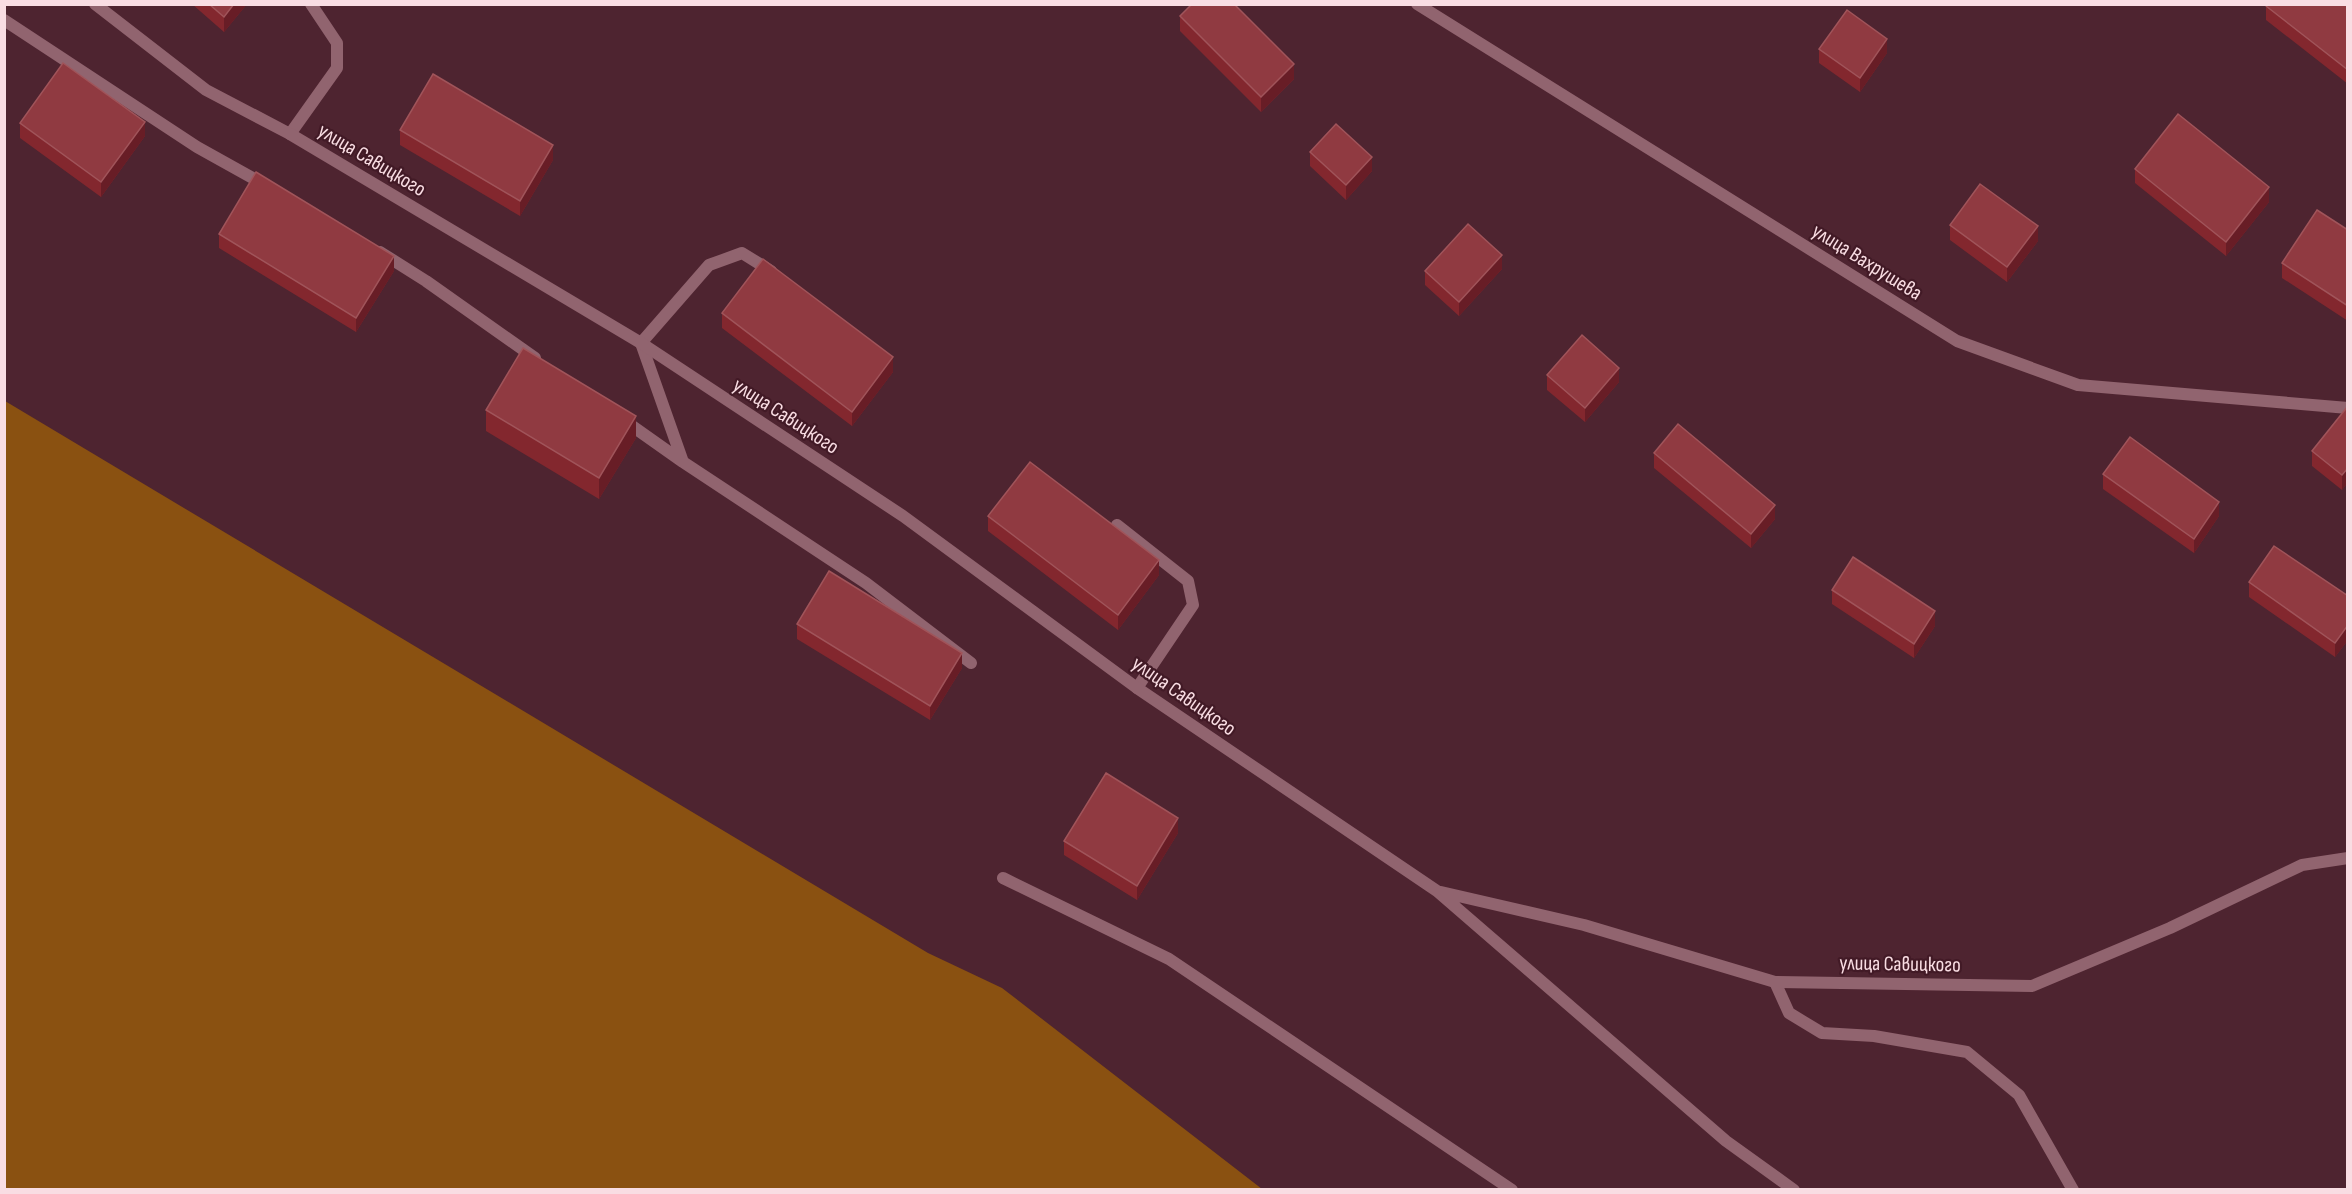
<svg xmlns="http://www.w3.org/2000/svg" width="2352" height="1194" viewBox="0 0 2352 1194" font-family="'Sofia Sans Condensed',sans-serif">
<style>
.forest{fill:#8a5111}
.lines{fill:none;stroke-linecap:round;stroke-linejoin:round}
.lane{stroke:#91646f;stroke-width:12}
.street{stroke:#91646f;stroke-width:12}
.wall{fill:#83272e}
.shaded-wall{fill:#681d26}
.building{fill:#903a41;stroke:#a0545a;stroke-width:1.5}
.labels{text-anchor:middle;dominant-baseline:central;stroke-width:4.5;stroke-linejoin:round;paint-order:stroke}
.street-label{font-size:21px;fill:#f9dde3;stroke:#421a26}
</style>
<rect width="100%" height="100%" fill="#4e2430"/>
<!-- forest -->
<path class="forest" d="M5 401 928 953 1002 988 1262 1189H5Z"/>
<g class="lines">
<!-- lane -->
<path class="lane" d="M4 20 197 147 267 186
M290 134 337 68V43L311 4
M380 252 426 281 535 358
M625 421 683 462 866 583 971 663
M683 462 641 343 709 265 742 253 771 271
M1117 525 1188 581 1193 605 1137 688
M1003 878 1169 959 1512 1190
M1775 982 1789 1013 1822 1033 1874 1036 1967 1052 2019 1095 2073 1190"/>
<!-- street -->
<path class="street" d="M95 4 206 90 290 134 641 343 903 516 1137 688 1437 891 1726 1141 1794 1190
M1417 4 1957 341 2078 385 2348 408
M1441 892 1584 925 1775 982 2032 986 2170 928 2302 865 2348 858"/>
</g>
<!-- wall -->
<path class="wall" d="M192 4H247L224 32Z
M2348 4V84L2266 20V6Z
M1180 16 1294 79 1261 112 1180 31Z
M1819 49 1887 53 1860 92 1819 63Z
M20 123 145 136 101 197 20 138Z
M400 130 553 160 520 216 400 145Z
M1310 152 1372 171 1346 200 1310 166Z
M2135 169 2269 202 2226 256 2135 183Z
M1950 225 2038 241 2007 282 1950 240Z
M2348 230V321L2282 278V263Z
M219 234 394 271 356 332 219 248Z
M1502 269 1459 316 1425 285V271Z
M722 313 893 372 852 426 722 328Z
M1547 375 1619 382 1585 422 1547 390Z
M2348 406V482L2342 490 2312 466V451Z
M486 410 636 438 599 499 486 431Z
M1654 453 1775 519 1751 548 1654 468Z
M2103 474 2219 516 2194 553 2103 489Z
M988 516 1159 575 1118 630 988 531Z
M2249 582 2348 596V640L2335 657 2249 597Z
M1832 590 1935 626 1914 658 1832 604Z
M797 624 962 668 930 720 797 639Z
M1178 833 1137 900 1064 855V841Z"/>
<!-- shaded-wall -->
<path class="shaded-wall" d="M234 4H247L224 32V17Z
M1887 39V53L1860 92V78Z
M1294 64V79L1261 112V97Z
M145 122V136L101 197V182Z
M553 145V160L520 216V201Z
M1372 157V171L1346 200V185Z
M2269 187V202L2226 256V242Z
M2038 226V241L2007 282V267Z
M1502 255V269L1459 316V302Z
M394 256V271L356 332V318Z
M893 357V372L852 426V412Z
M1619 368V382L1585 422V408Z
M636 416V438L599 499V478Z
M2348 468V482L2342 490V475Z
M2219 502V516L2194 553V539Z
M1775 505V519L1751 548V534Z
M1159 560V575L1118 630V615Z
M1935 611V626L1914 658V644Z
M2348 625V640L2335 657V643Z
M962 653V668L930 720V706Z
M1178 818V833L1137 900V886Z"/>
<!-- building -->
<path class="building" d="M209 4H234L224 17Z
M1192 4H1234L1294 64 1261 97 1180 16Z
M2266 4H2348V70L2266 6Z
M1847 10 1887 39 1860 78 1819 49Z
M63 63 145 122 101 182 20 123Z
M433 74 553 145 520 201 400 130Z
M2178 114 2269 187 2226 242 2135 169Z
M1336 124 1372 157 1346 185 1310 152Z
M256 172 394 256 356 318 219 234Z
M1980 184 2038 226 2007 267 1950 225Z
M2317 210 2348 230V306L2282 263Z
M1468 224 1502 255 1459 302 1425 271Z
M763 259 893 357 852 412 722 313Z
M1582 335 1619 368 1585 408 1547 375Z
M523 348 636 416 599 478 486 410Z
M2348 406V468L2342 475 2312 451Z
M1678 424 1775 505 1751 534 1654 453Z
M2130 437 2219 502 2194 539 2103 474Z
M1030 462 1159 560 1118 615 988 516Z
M2274 546 2348 596V625L2335 643 2249 582Z
M1853 557 1935 611 1914 644 1832 590Z
M829 571 962 653 930 706 797 624Z
M1106 773 1178 818 1137 886 1064 841Z"/>
<g class="labels">
<!-- street labels -->
<g class="street-label">
<text transform="translate(372 160) rotate(31)">улица Савицкого</text>
<text transform="translate(1867 262) rotate(32)">улица Вахрушева</text>
<text transform="translate(786 416) rotate(33)">улица Савицкого</text>
<text transform="translate(1184 696) rotate(35)">улица Савицкого</text>
<text transform="translate(1900 964) rotate(1)">улица Савицкого</text>
</g>
</g>
<!-- border -->
<rect width="2352" height="1194" fill="none" stroke="#f9dde3" stroke-width="12"/>
</svg>
